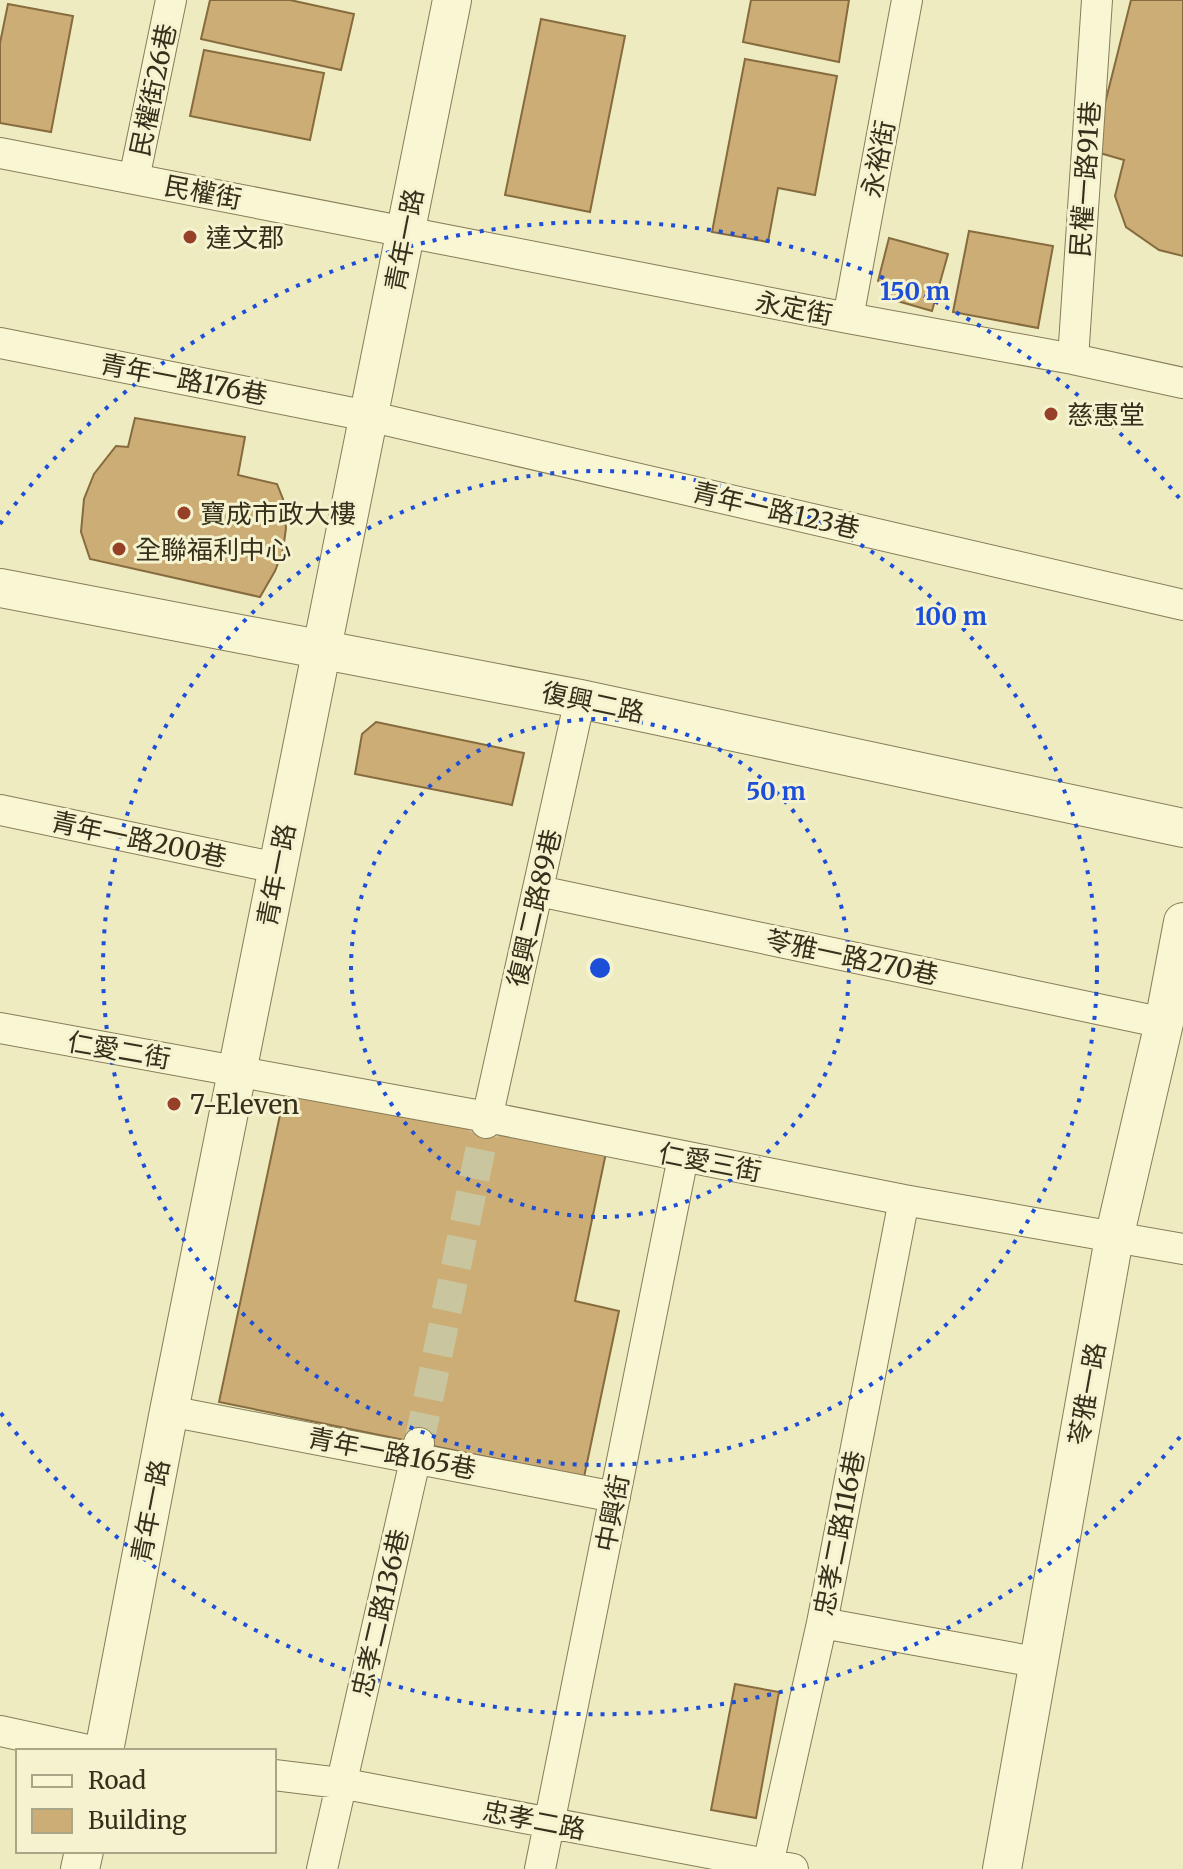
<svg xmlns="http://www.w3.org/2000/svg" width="1183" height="1869" viewBox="0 0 1183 1869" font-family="Merriweather,'Noto Sans TC',serif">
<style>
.building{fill:#ccad75;stroke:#866b3e;stroke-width:2}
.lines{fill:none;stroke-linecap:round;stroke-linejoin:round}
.minor-tunnel{stroke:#c9c59f;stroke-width:30;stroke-dasharray:30 15;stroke-linecap:butt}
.minor-casing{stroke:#877c58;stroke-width:32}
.tertiary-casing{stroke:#877c58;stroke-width:40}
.minor{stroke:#f9f6d3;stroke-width:30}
.tertiary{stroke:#f9f6d3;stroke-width:38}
.ring{fill:none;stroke:#1d4ed8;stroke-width:4;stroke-dasharray:4 8}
.poi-dot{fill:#964028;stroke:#f5f3cf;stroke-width:3}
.labels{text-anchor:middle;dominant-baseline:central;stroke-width:6;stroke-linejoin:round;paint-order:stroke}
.street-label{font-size:26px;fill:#362f1c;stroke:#f5f3cf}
.poi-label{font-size:26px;fill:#362f1c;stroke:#f5f3cf;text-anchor:start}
.centre{fill:#1d4ed8;stroke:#f5f3cf;stroke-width:4}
.ring-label{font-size:24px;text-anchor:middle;font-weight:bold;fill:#1d4ed8;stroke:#f5f3cf;stroke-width:6;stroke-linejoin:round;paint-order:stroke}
</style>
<rect width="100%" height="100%" fill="#eeebc0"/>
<!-- building -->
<path class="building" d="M210 0H290L354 14 341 70 201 39Z
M751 0H849L839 62 743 42Z
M1131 0H1183V256L1159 250 1126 227 1115 196 1124 160 1093 151Z
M8 4 73 16 51 132 0 123V43Z
M541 19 625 36 590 212 505 195Z
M204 50 324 73 310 140 190 116Z
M745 59 837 76 815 195 778 188 768 242 712 232Z
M969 231 1053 246 1038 328 953 312Z
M889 238 948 254 932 311 894 300 878 281Z
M135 418 245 437 238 475 277 484 283 499 286 528 283 550 275 571 260 597 90 559 81 532 84 499 94 474 116 446 128 447Z
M376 722 524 753 512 805 355 774 362 734Z
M287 1082 607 1148 575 1301 619 1311 584 1477 219 1402Z
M735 1684 779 1692 756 1818 711 1810Z"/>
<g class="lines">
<!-- minor-tunnel -->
<path class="minor-tunnel" d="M419 1443 486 1123"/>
<defs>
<path id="minor" d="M0 153 848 318 1073 359 1183 383
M134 179 171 0
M848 318 907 0
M0 343 368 416 1183 605
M1073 359 1097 0
M0 810 277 868
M539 891 1164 1023
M0 1028 487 1117 904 1200 1183 1249
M486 1123 580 699
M169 1411 615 1497
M822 1623 1041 1663
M0 1731 92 1751
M274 1775 340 1783 793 1869
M322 1869 419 1443
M540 1869 683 1157
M767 1869 822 1623 904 1200"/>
<path id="tertiary" d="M0 588 580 699 1183 828
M104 1751 169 1411 452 0
M80 1869 84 1851
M1002 1869 1114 1238 1164 1023 1183 922"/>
</defs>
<!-- minor casing -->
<use href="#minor" class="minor-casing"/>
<!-- tertiary casing -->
<use href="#tertiary" class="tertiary-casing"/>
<!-- minor -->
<use href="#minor" class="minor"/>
<!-- tertiary -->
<use href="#tertiary" class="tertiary"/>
</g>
<!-- distance rings -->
<g class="ring">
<circle cx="600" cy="968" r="249"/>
<circle cx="600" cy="968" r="497"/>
<path d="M1180 1437A746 746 0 0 1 0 1412M0 524A746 746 0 0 1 1180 499"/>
</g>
<!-- markers -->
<g class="poi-dot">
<circle cx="190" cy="237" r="8"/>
<circle cx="1051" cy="414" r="8"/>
<circle cx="184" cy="513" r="8"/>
<circle cx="119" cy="549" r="8"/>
<circle cx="174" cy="1104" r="8"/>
</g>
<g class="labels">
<!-- street labels -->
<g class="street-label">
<text transform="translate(153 90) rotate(-78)">民權街26巷</text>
<text transform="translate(878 159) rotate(-79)">永裕街</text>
<text transform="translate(1085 179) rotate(-86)">民權一路91巷</text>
<text transform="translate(203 192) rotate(11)">民權街</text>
<text transform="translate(404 240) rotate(-79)">青年一路</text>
<text transform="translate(794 308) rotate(11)">永定街</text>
<text transform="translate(184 379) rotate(11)">青年一路176巷</text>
<text transform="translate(776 510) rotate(13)">青年一路123巷</text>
<text transform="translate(593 702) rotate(12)">復興二路</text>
<text transform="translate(139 839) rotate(12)">青年一路200巷</text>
<text transform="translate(276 875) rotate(-79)">青年一路</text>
<text transform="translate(534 908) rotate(-77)">復興二路89巷</text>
<text transform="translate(852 957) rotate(12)">苓雅一路270巷</text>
<text transform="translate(119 1050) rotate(10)">仁愛二街</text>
<text transform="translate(710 1162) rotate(11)">仁愛三街</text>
<text transform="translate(1087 1394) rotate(-80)">苓雅一路</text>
<text transform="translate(392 1453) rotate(11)">青年一路165巷</text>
<text transform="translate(150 1511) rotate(-79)">青年一路</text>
<text transform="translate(612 1513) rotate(-79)">中興街</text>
<text transform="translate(839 1533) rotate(-79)">忠孝二路116巷</text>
<text transform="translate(380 1613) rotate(-77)">忠孝二路136巷</text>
<text transform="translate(534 1820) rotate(11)">忠孝二路</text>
</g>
<!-- poi labels -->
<g class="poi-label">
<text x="206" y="237">達文郡</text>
<text x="1067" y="414">慈惠堂</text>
<text x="200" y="513">寶成市政大樓</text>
<text x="135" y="549">全聯福利中心</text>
<text x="190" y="1104">7-Eleven</text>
</g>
</g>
<circle cx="600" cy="968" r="12" class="centre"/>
<g class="ring-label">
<text x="915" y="300">150 m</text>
<text x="951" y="625">100 m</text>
<text x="776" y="800">50 m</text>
</g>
<!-- legend -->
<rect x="16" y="1749" width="260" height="104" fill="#f5f3cf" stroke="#a9a587" stroke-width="2"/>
<rect x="32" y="1775" width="40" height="12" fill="#f9f6d3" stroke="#a9a587" stroke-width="2"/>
<text x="88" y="1789" font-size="24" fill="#362f1c">Road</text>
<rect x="32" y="1809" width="40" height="24" fill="#ccad75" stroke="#a9a587" stroke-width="2"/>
<text x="88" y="1829" font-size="24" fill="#362f1c">Building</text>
</svg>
